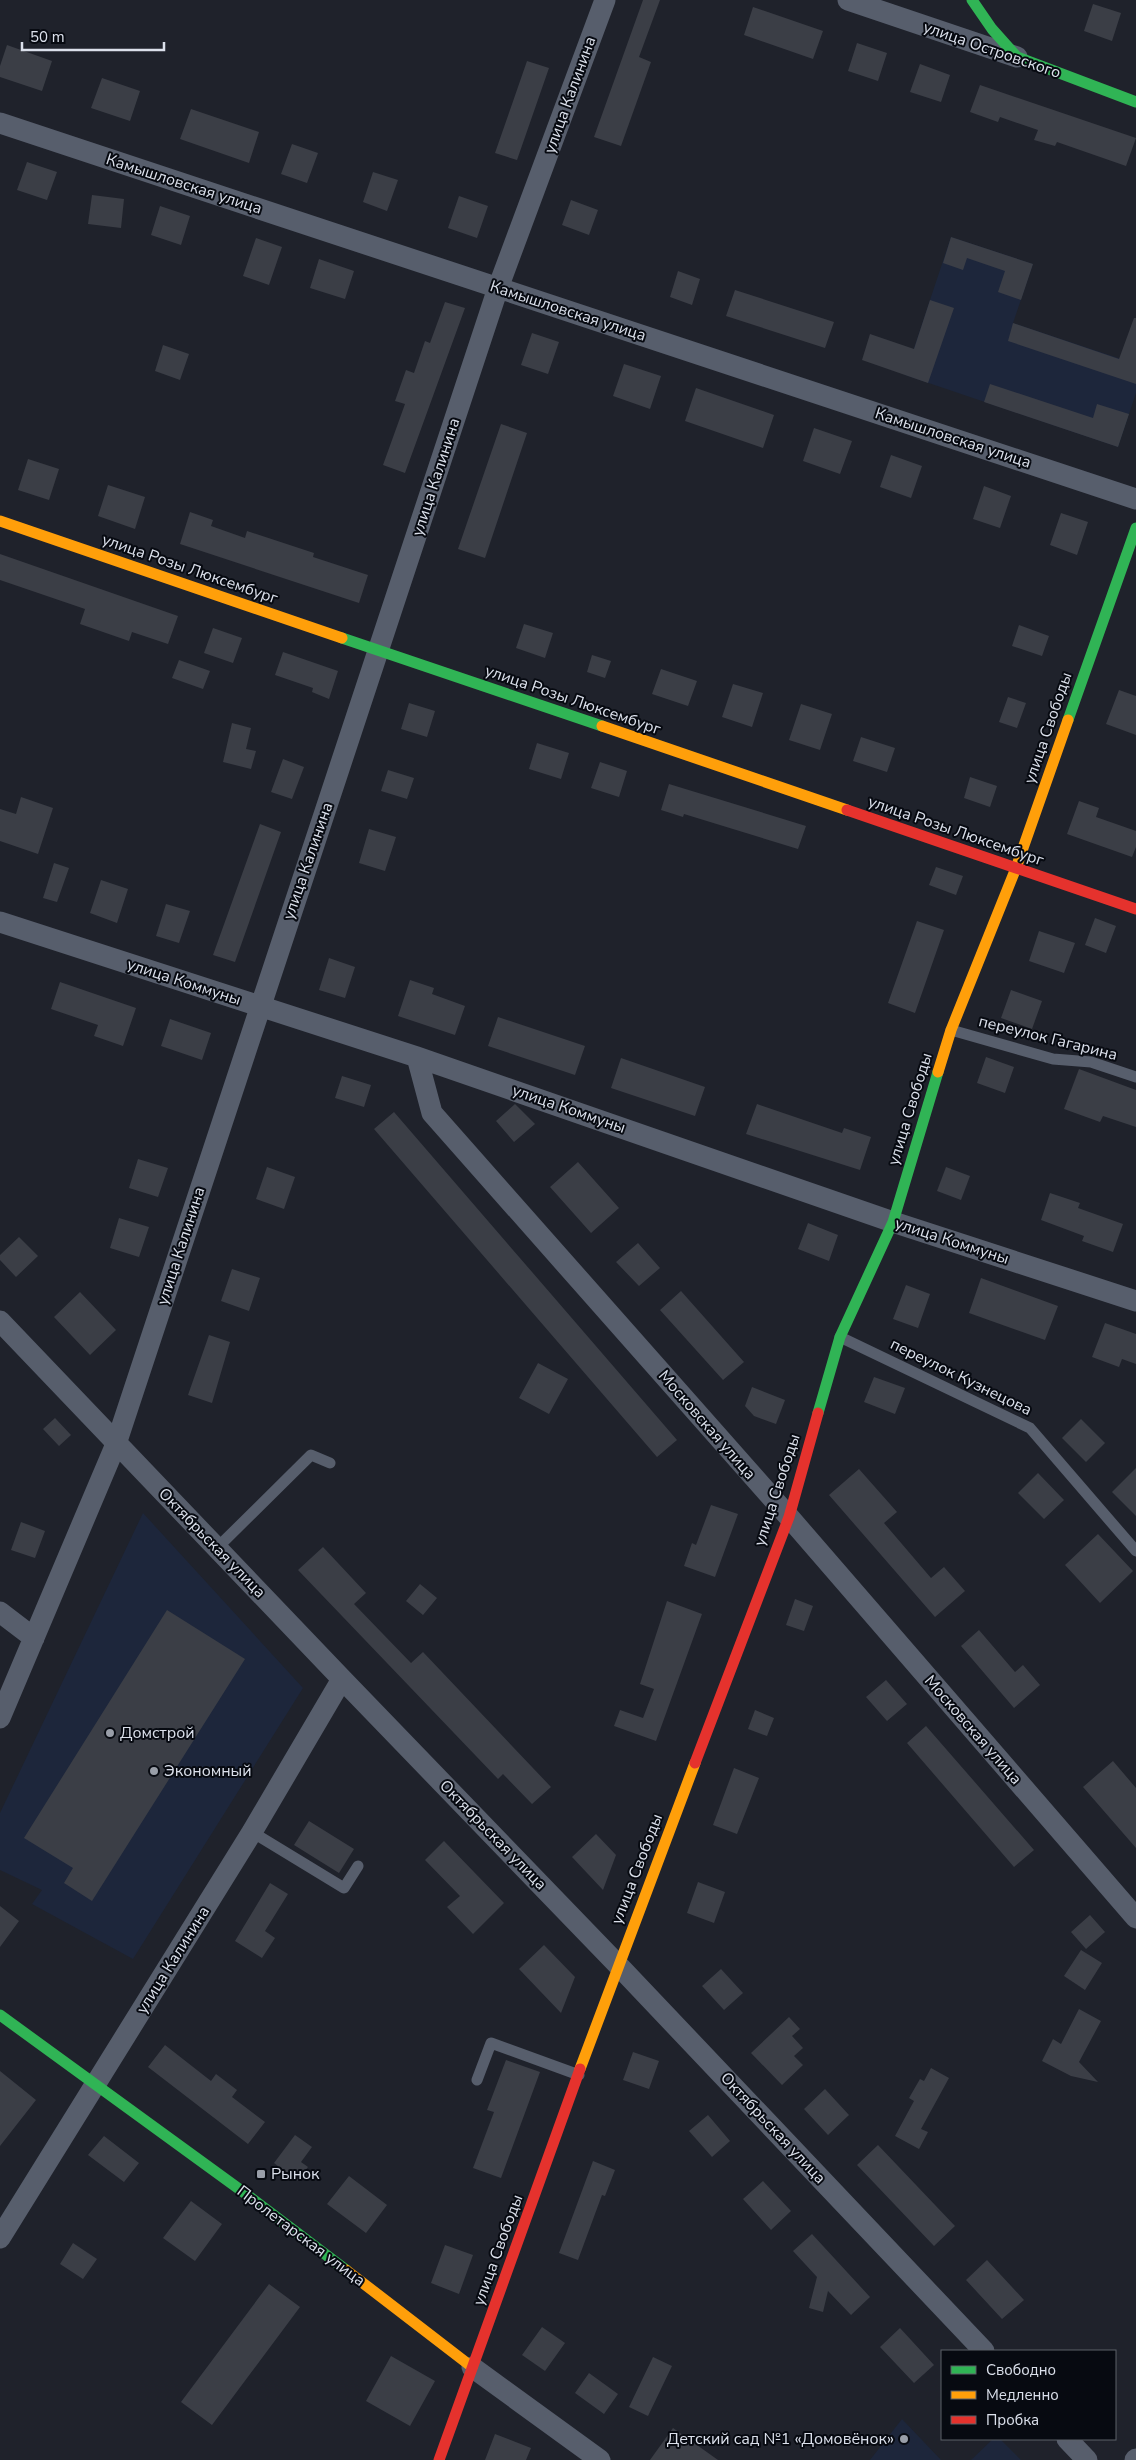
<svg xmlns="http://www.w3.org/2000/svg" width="1136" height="2460" viewBox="0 0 1136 2460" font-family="'Nunito Sans',sans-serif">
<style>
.built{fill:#1d263b}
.building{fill:#3b3e46}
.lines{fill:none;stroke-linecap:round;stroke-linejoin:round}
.lane{stroke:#575e6c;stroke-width:11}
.street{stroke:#575e6c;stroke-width:21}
.fast{stroke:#30b455;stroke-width:11}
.slow{stroke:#ff9f0a;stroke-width:11}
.jam{stroke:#e5322d;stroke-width:11}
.poi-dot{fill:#999ea8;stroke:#070a11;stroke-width:2}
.labels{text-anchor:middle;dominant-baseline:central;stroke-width:4;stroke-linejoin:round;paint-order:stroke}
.street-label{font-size:16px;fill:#dbe0eb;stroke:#070a11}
.poi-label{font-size:16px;fill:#dbe0eb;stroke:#070a11;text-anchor:start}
</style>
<rect width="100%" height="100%" fill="#1f222b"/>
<!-- built -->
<path class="built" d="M951 237 1033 264 1013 323 1136 364V393L1118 447 905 375Z
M143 1513 303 1688 133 1959 32 1904 42 1890 0 1870V1813Z
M902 2419 941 2460H870Z
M993 2439H1000L1021 2460H971Z"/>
<!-- building -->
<path class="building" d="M643 0H660L639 57 651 62 621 146 594 137Z
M1093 4 1121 13 1112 41 1084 31Z
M753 7 823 31 813 59 744 35Z
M857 43 887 53 878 81 848 71Z
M7 45 52 61 42 91 0 77V66Z
M527 61 549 68 517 160 495 153Z
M920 64 950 75 941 102 910 92Z
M102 78 140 91 130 121 91 108Z
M980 85 1136 138 1126 166 1057 142 1055 146 1034 140 1038 130 1000 117 998 122 970 112Z
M191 109 259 132 249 163 180 139Z
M292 144 318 153 307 183 281 174Z
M27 162 57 172 47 200 17 190Z
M373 172 398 180 387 211 363 202Z
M92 195 124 199 121 228 88 224Z
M459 196 488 206 477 238 448 228Z
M571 200 598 210 589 235 562 225Z
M160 206 190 216 181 245 151 235Z
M951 237 1033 264 1021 300 998 292 1005 271 967 258 963 270 943 263Z
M256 238 282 247 269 285 243 276Z
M319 259 354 271 345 299 310 288Z
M678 271 700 279 692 305 670 297Z
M735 290 834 322 825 348 726 316Z
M930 300 954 308 928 383 862 360 870 334 914 349Z
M445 302 465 308 405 473 383 465 405 404 395 401 406 370 414 373 425 341 430 343Z
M1134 318H1136V384L1008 341 1013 323 1119 359Z
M532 333 559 342 548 374 521 365Z
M163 345 189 354 180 380 155 371Z
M624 364 661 376 650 409 613 396Z
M990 384 1093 418 1097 404 1129 414 1118 447 984 402Z
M696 388 774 415 763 448 685 421Z
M501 424 527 433 485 558 458 549Z
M814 428 852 441 840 474 803 461Z
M891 455 922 466 911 498 880 487Z
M28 459 59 469 49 500 18 490Z
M108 485 145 497 135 529 98 516Z
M984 486 1011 496 1000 528 973 519Z
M190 512 213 520 211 526 245 538 247 531 314 553 313 557 368 575 359 603 180 544Z
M1061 513 1088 522 1077 555 1050 545Z
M0 554 178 616 168 644 132 632 129 641 80 624 85 609 0 580Z
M524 624 553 633 545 658 516 648Z
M1019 625 1049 636 1042 656 1012 646Z
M213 628 242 638 233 663 204 653Z
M283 652 338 671 329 699 312 692 313 688 275 675Z
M592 655 611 661 605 678 587 672Z
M179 660 210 671 203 689 172 678Z
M661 669 697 681 688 706 652 694Z
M733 684 763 693 752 727 722 717Z
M1119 690 1136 696V735L1106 724Z
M1008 697 1026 703 1017 728 999 722Z
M409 703 435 711 427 737 401 729Z
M801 704 832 714 820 750 789 740Z
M232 723 251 728 246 749 256 751 251 769 223 762Z
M861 737 895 748 887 772 853 761Z
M537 743 569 753 561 779 529 769Z
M283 759 304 767 292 799 271 792Z
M600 762 627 771 619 797 591 788Z
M388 770 414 778 407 799 381 791Z
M970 777 997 786 990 807 964 798Z
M669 784 806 826 798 849 684 814 683 817 661 810Z
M21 797 53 808 38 854 0 841V809L16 814Z
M1079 801 1099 808 1096 817 1136 831V847L1132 857 1067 834Z
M260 824 281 832 235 962 213 955Z
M369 829 396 837 385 871 359 863Z
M54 863 69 868 57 902 43 898Z
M936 867 963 876 956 895 929 885Z
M101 880 128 889 117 923 90 913Z
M166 904 190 911 179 943 156 936Z
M1095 918 1116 926 1106 953 1085 945Z
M917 921 944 930 915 1013 888 1003Z
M1039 931 1075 943 1064 973 1029 961Z
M329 958 355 967 345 998 319 990Z
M410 980 434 988 432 994 465 1006 455 1035 398 1016Z
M60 982 136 1008 123 1046 94 1036 98 1025 51 1009Z
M1011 990 1042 1001 1032 1029 1001 1018Z
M498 1017 585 1046 575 1075 488 1046Z
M170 1019 211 1033 202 1060 161 1046Z
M986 1057 1014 1067 1005 1093 977 1083Z
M621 1058 705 1087 695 1116 611 1088Z
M1079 1069 1136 1090V1127L1103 1116 1100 1122 1064 1109Z
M342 1076 371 1085 364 1107 335 1098Z
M515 1104 535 1124 514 1142 496 1121Z
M757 1104 842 1133 844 1128 871 1137 860 1170 746 1134Z
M394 1112 677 1440 657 1457 374 1129Z
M138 1159 168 1168 158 1197 129 1188Z
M578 1162 619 1208 591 1233 550 1187Z
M267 1167 295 1177 284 1209 256 1199Z
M946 1167 970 1176 961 1200 937 1191Z
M1050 1193 1080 1203 1078 1208 1123 1224 1113 1252 1082 1241 1084 1236 1041 1220Z
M119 1218 149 1227 139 1257 110 1248Z
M808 1223 838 1235 829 1261 798 1249Z
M19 1237 38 1256 16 1277 0 1260V1255Z
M638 1243 660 1268 639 1286 616 1262Z
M232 1269 260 1278 249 1311 221 1301Z
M981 1278 1058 1306 1045 1340 969 1313Z
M906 1285 930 1294 918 1328 893 1319Z
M681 1291 744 1362 723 1380 660 1310Z
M80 1292 116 1330 90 1355 54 1317Z
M1105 1323 1136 1334V1364L1122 1359 1119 1367 1092 1357Z
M209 1335 230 1342 212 1403 188 1395Z
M538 1363 568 1379 549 1414 519 1398Z
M874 1377 905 1388 895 1414 864 1402Z
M752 1387 785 1400 776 1424 754 1416 745 1406Z
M55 1418 71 1435 59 1446 43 1429Z
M1081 1419 1105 1443 1086 1462 1062 1438Z
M1136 1468V1516L1112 1492Z
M859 1469 897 1512 884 1523 931 1578 944 1567 965 1591 935 1617 829 1495Z
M1038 1473 1064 1500 1044 1519 1018 1493Z
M711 1505 738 1514 715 1577 684 1566 692 1543 696 1545Z
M21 1522 45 1531 35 1558 11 1550Z
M1098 1534 1133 1571 1100 1603 1065 1565Z
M323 1547 366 1593 354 1604 411 1663 423 1652 551 1787 532 1804 503 1774 498 1779 298 1570Z
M420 1584 437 1598 423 1615 406 1601Z
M795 1599 813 1606 804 1631 786 1625Z
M667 1601 702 1614 656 1741 614 1726 620 1710 643 1718 654 1689 640 1684Z
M167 1610 245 1659 92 1901 64 1883 73 1868 24 1838Z
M979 1630 1015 1672 1023 1665 1040 1685 1014 1708 961 1646Z
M886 1680 907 1704 887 1721 866 1697Z
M755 1710 774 1718 767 1736 748 1729Z
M926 1726 1034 1850 1014 1867 907 1743Z
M1113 1761 1136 1788V1848L1083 1787Z
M734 1768 759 1778 737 1834 713 1825Z
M309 1821 354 1849 339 1873 294 1845Z
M596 1834 616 1855 603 1890 572 1857Z
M444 1841 504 1903 473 1934 447 1907 460 1896 425 1860Z
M698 1882 725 1892 714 1923 687 1913Z
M270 1883 288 1894 265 1931 275 1938 262 1958 235 1941Z
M0 1906 19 1921 0 1947Z
M1090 1915 1105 1932 1086 1949 1071 1932Z
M544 1945 575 1977 561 2013 519 1969Z
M1081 1950 1102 1963 1085 1990 1064 1976Z
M721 1969 743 1993 724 2010 702 1986Z
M1079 2009 1101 2021 1079 2062 1098 2082 1071 2076 1042 2061 1053 2039 1061 2044Z
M789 2017 800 2029 792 2036 803 2048 794 2056 803 2065 782 2085 751 2053Z
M165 2045 211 2081 216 2074 237 2090 232 2097 265 2122 248 2144 148 2067Z
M633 2052 659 2061 649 2089 623 2080Z
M506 2060 540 2072 501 2178 473 2168 494 2112 487 2110Z
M931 2068 949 2078 921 2129 928 2132 919 2149 895 2136 914 2101 909 2098 920 2079 924 2081Z
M0 2071 36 2100 0 2146Z
M825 2089 849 2115 828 2135 804 2109Z
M708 2115 730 2141 712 2157 689 2131Z
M295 2135 312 2147 301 2162 308 2167 297 2181 274 2163Z
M104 2136 139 2163 124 2182 88 2155Z
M878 2145 955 2226 934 2246 857 2165Z
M593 2161 615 2170 605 2196 602 2195 578 2260 559 2253Z
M349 2176 387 2205 366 2233 327 2204Z
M763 2181 791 2211 771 2230 743 2199Z
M191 2201 222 2224 195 2261 163 2238Z
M812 2234 870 2297 851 2315 828 2291 823 2312 809 2308 817 2277 793 2251Z
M73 2243 97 2259 83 2279 60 2264Z
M445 2245 473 2255 459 2294 431 2283Z
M987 2260 1024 2300 1002 2319 966 2280Z
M269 2284 300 2307 212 2425 181 2402Z
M542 2327 565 2343 545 2371 522 2355Z
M900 2328 934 2365 914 2383 880 2347Z
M391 2356 435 2381 410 2426 366 2401Z
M653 2357 672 2366 648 2416 629 2407Z
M589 2373 618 2394 604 2414 575 2393Z
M673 2428 718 2460H650Z
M495 2434 531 2448 526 2460H485Z"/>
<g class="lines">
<!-- lane -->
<path class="lane" d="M951 1030 1053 1059 1091 1062 1136 1077
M840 1337 1030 1428 1136 1551
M217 1548 311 1455 330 1463
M252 1832 344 1888 358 1866
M477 2080 491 2043 579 2075"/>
<!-- street -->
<path class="street" d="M848 0 1017 57
M0 123 1136 499
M0 922 417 1057 893 1222 1136 1301
M417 1057 432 1113 789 1517 1136 1918
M0 1321 342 1679 618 1965 984 2351
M0 1612 34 1638
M0 1718 116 1444 498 288 605 0
M0 2238 252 1832 342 1679
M472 2367 600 2460
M1067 2439 1087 2460
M1135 2460 1136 2459"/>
<!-- fast -->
<path class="fast" d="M972 0 992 29 1017 57 1136 102
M342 638 602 726
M1068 720 1136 528
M818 1413 840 1337 893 1222 938 1072
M0 2015 246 2194 346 2270"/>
<!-- slow -->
<path class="slow" d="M0 521 342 638
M602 726 847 810
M938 1072 951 1030 1016 868 1068 720
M580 2069 695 1763
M346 2270 472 2367"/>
<!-- jam -->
<path class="jam" d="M847 810 1136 909
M695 1763 789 1517 818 1413
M439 2460 580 2069"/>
</g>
<!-- markers -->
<g class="poi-dot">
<circle cx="110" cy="1733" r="5"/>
<circle cx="154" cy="1771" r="5"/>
<rect x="256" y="2169" width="10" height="10" rx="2.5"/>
<circle cx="904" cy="2439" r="5"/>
</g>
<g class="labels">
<!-- street labels -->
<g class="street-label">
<text transform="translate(992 50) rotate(19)">улица Островского</text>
<text transform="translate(570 95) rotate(-70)">улица Калинина</text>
<text transform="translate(184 184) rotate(18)">Камышловская улица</text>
<text transform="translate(568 311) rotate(18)">Камышловская улица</text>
<text transform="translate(953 438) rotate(18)">Камышловская улица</text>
<text transform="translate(436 477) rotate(-72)">улица Калинина</text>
<text transform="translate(190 569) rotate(19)">улица Розы Люксембург</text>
<text transform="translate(573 700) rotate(19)">улица Розы Люксембург</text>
<text transform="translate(1048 728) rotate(-71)">улица Свободы</text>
<text transform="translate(956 831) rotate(19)">улица Розы Люксембург</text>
<text transform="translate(308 861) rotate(-71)">улица Калинина</text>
<text transform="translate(184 982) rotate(18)">улица Коммуны</text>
<text transform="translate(1048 1038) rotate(14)">переулок Гагарина</text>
<text transform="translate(569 1109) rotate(19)">улица Коммуны</text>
<text transform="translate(910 1109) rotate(-73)">улица Свободы</text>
<text transform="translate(952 1241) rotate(18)">улица Коммуны</text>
<text transform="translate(181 1246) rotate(-72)">улица Калинина</text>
<text transform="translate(961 1377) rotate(26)">переулок Кузнецова</text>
<text transform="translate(707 1425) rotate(49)">Московская улица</text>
<text transform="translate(777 1490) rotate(-72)">улица Свободы</text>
<text transform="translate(212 1543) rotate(46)">Октябрьская улица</text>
<text transform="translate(973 1730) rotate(49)">Московская улица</text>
<text transform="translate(493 1835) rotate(46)">Октябрьская улица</text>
<text transform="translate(637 1869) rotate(-69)">улица Свободы</text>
<text transform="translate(173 1960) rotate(-58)">улица Калинина</text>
<text transform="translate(773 2128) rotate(47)">Октябрьская улица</text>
<text transform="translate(301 2236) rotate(37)">Пролетарская улица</text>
<text transform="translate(498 2250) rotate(-70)">улица Свободы</text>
</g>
<!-- poi labels -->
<g class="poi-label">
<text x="120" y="1733">Домстрой</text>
<text x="164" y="1771">Экономный</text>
<text x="271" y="2174">Рынок</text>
<text x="894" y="2439" text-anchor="end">Детский сад №1 «Домовёнок»</text>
</g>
</g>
<!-- legend -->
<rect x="941" y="2350" width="175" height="90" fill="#070a11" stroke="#5c6068"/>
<rect x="951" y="2366" width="25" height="8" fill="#30b455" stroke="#5c6068"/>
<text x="986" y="2375" font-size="15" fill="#dbe0eb">Свободно</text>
<rect x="951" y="2391" width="25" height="8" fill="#ff9f0a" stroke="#5c6068"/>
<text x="986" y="2400" font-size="15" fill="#dbe0eb">Медленно</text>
<rect x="951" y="2416" width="25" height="8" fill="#e5322d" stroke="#5c6068"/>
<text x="986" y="2425" font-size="15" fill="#dbe0eb">Пробка</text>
<!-- scale -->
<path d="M22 42v8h142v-8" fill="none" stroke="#dbe0eb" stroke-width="2.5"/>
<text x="30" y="42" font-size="15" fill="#dbe0eb" stroke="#070a11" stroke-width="4" paint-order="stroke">50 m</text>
</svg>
